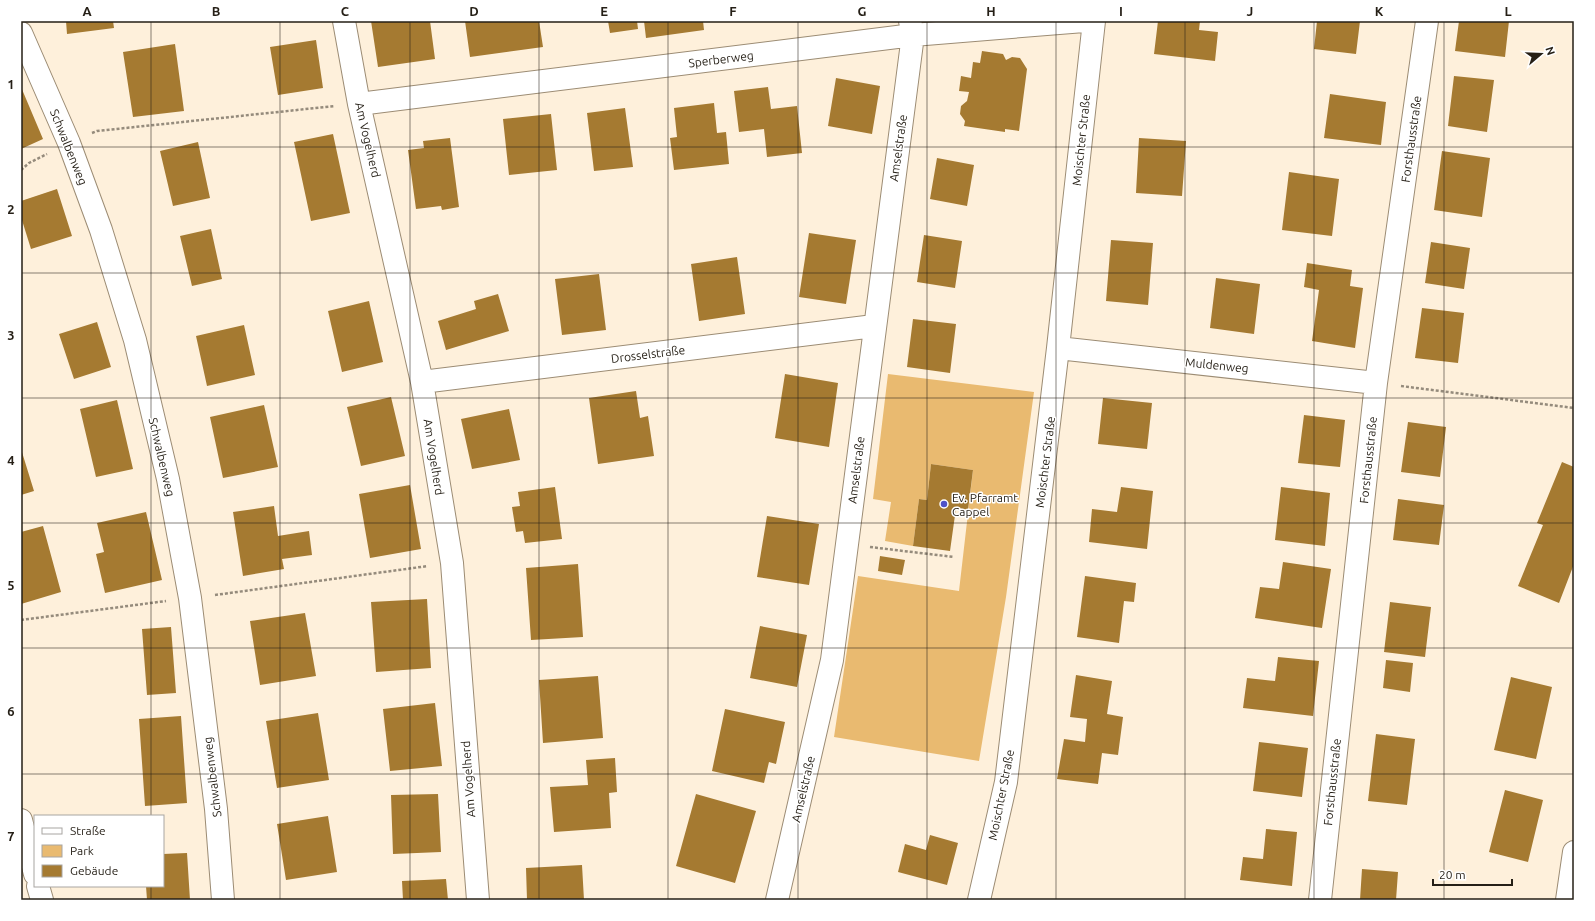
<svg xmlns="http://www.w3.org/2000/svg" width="1595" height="921" viewBox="0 0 1595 921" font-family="Ubuntu,sans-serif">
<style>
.green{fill:#e9ba70}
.building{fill:#a57a31}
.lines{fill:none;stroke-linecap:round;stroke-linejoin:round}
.minor-casing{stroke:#9c8c74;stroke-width:24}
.path{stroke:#958b7c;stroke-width:2.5;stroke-dasharray:3 2;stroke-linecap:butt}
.minor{stroke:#fff;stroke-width:22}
.grid{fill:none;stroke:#251f16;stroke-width:1;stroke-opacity:0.55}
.poi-dot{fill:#4f52c9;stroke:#fff;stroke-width:1.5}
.labels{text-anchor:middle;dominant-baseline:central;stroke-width:3;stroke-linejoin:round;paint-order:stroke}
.street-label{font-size:12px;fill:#251f16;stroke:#fff}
.poi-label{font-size:12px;fill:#251f16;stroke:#fff;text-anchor:start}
.neatline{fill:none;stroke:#251f16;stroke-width:1.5}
.grid-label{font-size:13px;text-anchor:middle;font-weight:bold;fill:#251f16}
</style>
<rect width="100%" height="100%" fill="#fef0db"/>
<!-- green -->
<path class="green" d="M888 374 1034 392 1006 597 979 761 834 737 858 576 959 591 973 470 931 464 927 500 919 499 913 546 885 541 891 502 873 499Z"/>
<!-- building -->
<path class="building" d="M66 21H113L114 28 67 34Z
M371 21H430L435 59 378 67Z
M465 21H539L543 47 470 57Z
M608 21H637L638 29 610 33Z
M644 21H703L704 30 646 38Z
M1158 21H1200L1199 30 1218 32 1215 61 1154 54Z
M1317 21H1360L1356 54 1314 49Z
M1459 21H1509L1505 57 1455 51Z
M316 40 323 88 278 95 270 47Z
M175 44 184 111 133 117 123 52Z
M982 51 1003 54 1006 60 1012 57 1020 58 1027 69 1019 131 1005 129V132L964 126 965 121 960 114 961 106 967 101 969 92 959 91 961 76 971 78 973 62 980 63Z
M1454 76 1494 80 1487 132 1448 126Z
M836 78 880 86 872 134 828 126Z
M21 87 43 139 21 149Z
M768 87 771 109 797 106 802 153 767 157 764 129 739 132 734 91Z
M1330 94 1386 102 1381 145 1324 138Z
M714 103 717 133 726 132 729 164 674 170 670 138 677 137 674 108Z
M625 108 633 167 594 171 587 113Z
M551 114 557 170 509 175 503 119Z
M333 134 350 213 311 221 294 142Z
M450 138 459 207 442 210 441 206 416 209 408 150 424 148 423 141Z
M1139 138 1186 141 1182 196 1136 193Z
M198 142 210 198 173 206 160 151Z
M1442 151 1490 158 1482 217 1434 210Z
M937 158 974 165 967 206 930 199Z
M1289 172 1339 179 1332 236 1282 230Z
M57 189 72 236 31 249 21 217V201Z
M211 229 222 279 192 286 180 236Z
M809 233 856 240 846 304 799 297Z
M924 235 962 241 955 288 917 282Z
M1111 240 1153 243 1148 305 1106 301Z
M1431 242 1470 248 1464 289 1425 283Z
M737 257 745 314 699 321 691 264Z
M1307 263 1352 270 1350 286 1363 288 1355 348 1312 341 1319 290 1304 287Z
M599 274 606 330 562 335 555 279Z
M1216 278 1260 284 1254 334 1210 328Z
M498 294 509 331 446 350 438 321 476 309 474 301Z
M369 301 383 362 342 372 328 311Z
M1422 308 1464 313 1458 363 1415 358Z
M913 319 956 324 950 373 907 367Z
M97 322 111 367 74 379 59 334Z
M244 325 255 375 207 386 196 336Z
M785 374 838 383 829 447 775 438Z
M636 391 640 418 648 416 654 456 598 464 589 398Z
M391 397 405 456 361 466 347 407Z
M1103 398 1152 403 1147 449 1098 444Z
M117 400 133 469 96 477 80 409Z
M264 405 278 467 223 478 210 417Z
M509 409 520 460 472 469 461 419Z
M1304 415 1345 420 1340 467 1298 463Z
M1408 422 1446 427 1440 477 1401 472Z
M21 449 34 491 21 495Z
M1562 462 1574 467V564L1559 603 1518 586 1543 525 1537 523Z
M931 464 973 470 968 510 956 508 950 551 913 546 919 499 927 500Z
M410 485 421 549 370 558 359 494Z
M555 487 562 539 525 543 523 531 516 532 512 507 520 506 518 492Z
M1121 487 1153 491 1147 549 1089 542 1092 509 1117 512Z
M1281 487 1330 493 1325 546 1275 540Z
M1398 499 1444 505 1439 545 1393 540Z
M274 506 278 536 309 531 312 555 282 559 284 569 243 576 233 512Z
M146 512 162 580 105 593 96 554 104 552 97 523Z
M767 516 819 524 809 585 757 577Z
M43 526 61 592 21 604V532Z
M880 556 905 560 902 575 878 571Z
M1283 562 1331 569 1322 628 1255 618 1260 587 1279 589Z
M578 564 583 637 531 640 526 568Z
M1085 576 1136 583 1134 602 1124 601 1119 643 1077 637Z
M427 599 431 668 376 672 371 602Z
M1390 602 1431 607 1425 657 1384 652Z
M305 613 316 676 260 685 250 621Z
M760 626 807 635 797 687 750 678Z
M171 627 176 693 147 695 142 629Z
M1278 657 1319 661 1313 716 1243 708 1247 678 1275 681Z
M1386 660 1413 663 1410 692 1383 688Z
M1076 675 1112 681 1107 714 1123 717 1118 755 1102 753 1098 784 1057 779 1064 739 1085 742 1087 719 1070 717Z
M598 676 603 738 543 743 539 680Z
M1511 677 1552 687 1536 759 1494 750Z
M435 703 442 766 390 771 383 709Z
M725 709 785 722 776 764 769 762 764 783 712 771Z
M318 713 329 780 277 788 266 721Z
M181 716 187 803 145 806 139 719Z
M1376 734 1415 739 1407 805 1368 801Z
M1259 742 1308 748 1302 797 1253 791Z
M615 758 617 792 609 793 611 828 554 832 550 787 588 785 586 760Z
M1505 790 1543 800 1528 862 1489 852Z
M438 794 441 852 393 854 391 795Z
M696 794 756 811 735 883 676 866Z
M328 816 337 872 286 880 277 824Z
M1266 829 1297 832 1292 886 1240 880 1243 857 1263 859Z
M930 835 958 843 947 885 898 872 905 844 926 850Z
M187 853 190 900H147L146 886H163V854Z
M582 865 584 900H527L526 868Z
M1362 869 1398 872 1396 900H1360Z
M446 879 448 900H403L402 881Z"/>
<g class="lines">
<defs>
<path id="minor" d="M344 21 359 104 422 382 452 563 478 900
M21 33 69 143 101 230 135 340 168 479 190 598 216 809 223 900
M359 104 913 35 1084 21
M1058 348 1376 383
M422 382 874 326
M21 820 35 874
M38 886 42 900
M777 900 832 660 913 35 910 21
M979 900 1006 782 1058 348 1094 21
M1320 900 1376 383 1427 21
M1567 900 1574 852"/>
</defs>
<!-- minor casing -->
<use href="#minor" class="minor-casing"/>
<!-- path -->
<path class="path" d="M92 133 97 131 335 106
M21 170 29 163 47 154
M1401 386 1574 408
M870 547 954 557
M215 595 428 566
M21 620 166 601"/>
<!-- minor -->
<use href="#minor" class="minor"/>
</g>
<!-- grid -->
<path class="grid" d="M151 21V816M280 21V900M410 21V900M539 21V900M668 21V900M798 21V900M927 21V900M1056 21V900M1185 21V900M1314 21V900M1444 21V900M21 147H1574M21 273H1574M21 398H1574M21 523H1574M21 648H1574M21 774H1574M151 886V900"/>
<!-- markers -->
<circle class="poi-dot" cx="944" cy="504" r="4"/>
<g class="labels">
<!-- street labels -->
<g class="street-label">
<text transform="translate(721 59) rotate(-7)">Sperberweg</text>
<text transform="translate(1411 139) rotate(-82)">Forsthausstraße</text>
<text transform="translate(368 140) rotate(77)">Am Vogelherd</text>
<text transform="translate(1081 140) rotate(-84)">Moischter Straße</text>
<text transform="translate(69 147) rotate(68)">Schwalbenweg</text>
<text transform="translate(898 148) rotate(-82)">Amselstraße</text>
<text transform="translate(648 354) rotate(-7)">Drosselstraße</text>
<text transform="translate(1217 365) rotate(6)">Muldenweg</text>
<text transform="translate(162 457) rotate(77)">Schwalbenweg</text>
<text transform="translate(434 457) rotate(81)">Am Vogelherd</text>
<text transform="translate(1368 460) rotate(-84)">Forsthausstraße</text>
<text transform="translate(1045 462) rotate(-83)">Moischter Straße</text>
<text transform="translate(856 470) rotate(-83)">Amselstraße</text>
<text transform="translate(212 777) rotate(-97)">Schwalbenweg</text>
<text transform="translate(468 779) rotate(-94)">Am Vogelherd</text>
<text transform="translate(1332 782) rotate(-84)">Forsthausstraße</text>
<text transform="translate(803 789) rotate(-77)">Amselstraße</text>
<text transform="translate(1001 795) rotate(-79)">Moischter Straße</text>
</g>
<!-- poi labels -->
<g class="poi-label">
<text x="952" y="497">Ev. Pfarramt<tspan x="952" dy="14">Cappel</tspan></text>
</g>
</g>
<!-- border -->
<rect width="1595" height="921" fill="none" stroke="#ffffff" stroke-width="44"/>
<!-- legend -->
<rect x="34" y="815" width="130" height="72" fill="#ffffff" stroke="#a8a5a2"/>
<rect x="42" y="828" width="20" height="6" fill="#ffffff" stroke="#a8a5a2"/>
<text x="70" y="835" font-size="12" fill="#251f16">Straße</text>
<rect x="42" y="845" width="20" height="12" fill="#e9ba70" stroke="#a8a5a2"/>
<text x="70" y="855" font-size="12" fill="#251f16">Park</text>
<rect x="42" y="865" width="20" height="12" fill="#a57a31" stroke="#a8a5a2"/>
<text x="70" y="875" font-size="12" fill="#251f16">Gebäude</text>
<!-- north arrow -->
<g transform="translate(1541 54) rotate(71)" stroke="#ffffff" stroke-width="3" paint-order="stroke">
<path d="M0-3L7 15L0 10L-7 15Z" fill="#251f16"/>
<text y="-6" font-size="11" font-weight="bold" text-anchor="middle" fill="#251f16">N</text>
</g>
<!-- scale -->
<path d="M1433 879v6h79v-6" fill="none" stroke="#251f16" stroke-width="2"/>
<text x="1439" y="879" font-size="12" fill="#251f16" stroke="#ffffff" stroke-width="3" paint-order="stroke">20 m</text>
<rect x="22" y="22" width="1551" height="877" class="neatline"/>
<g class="grid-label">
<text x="87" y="16">A</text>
<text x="216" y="16">B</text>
<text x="345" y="16">C</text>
<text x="474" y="16">D</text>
<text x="604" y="16">E</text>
<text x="733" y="16">F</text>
<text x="862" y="16">G</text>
<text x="991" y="16">H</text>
<text x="1121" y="16">I</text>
<text x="1250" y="16">J</text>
<text x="1379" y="16">K</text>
<text x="1508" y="16">L</text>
<text x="11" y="89">1</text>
<text x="11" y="214">2</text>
<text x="11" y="340">3</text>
<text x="11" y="465">4</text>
<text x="11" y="590">5</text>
<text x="11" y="716">6</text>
<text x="11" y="841">7</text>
</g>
</svg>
